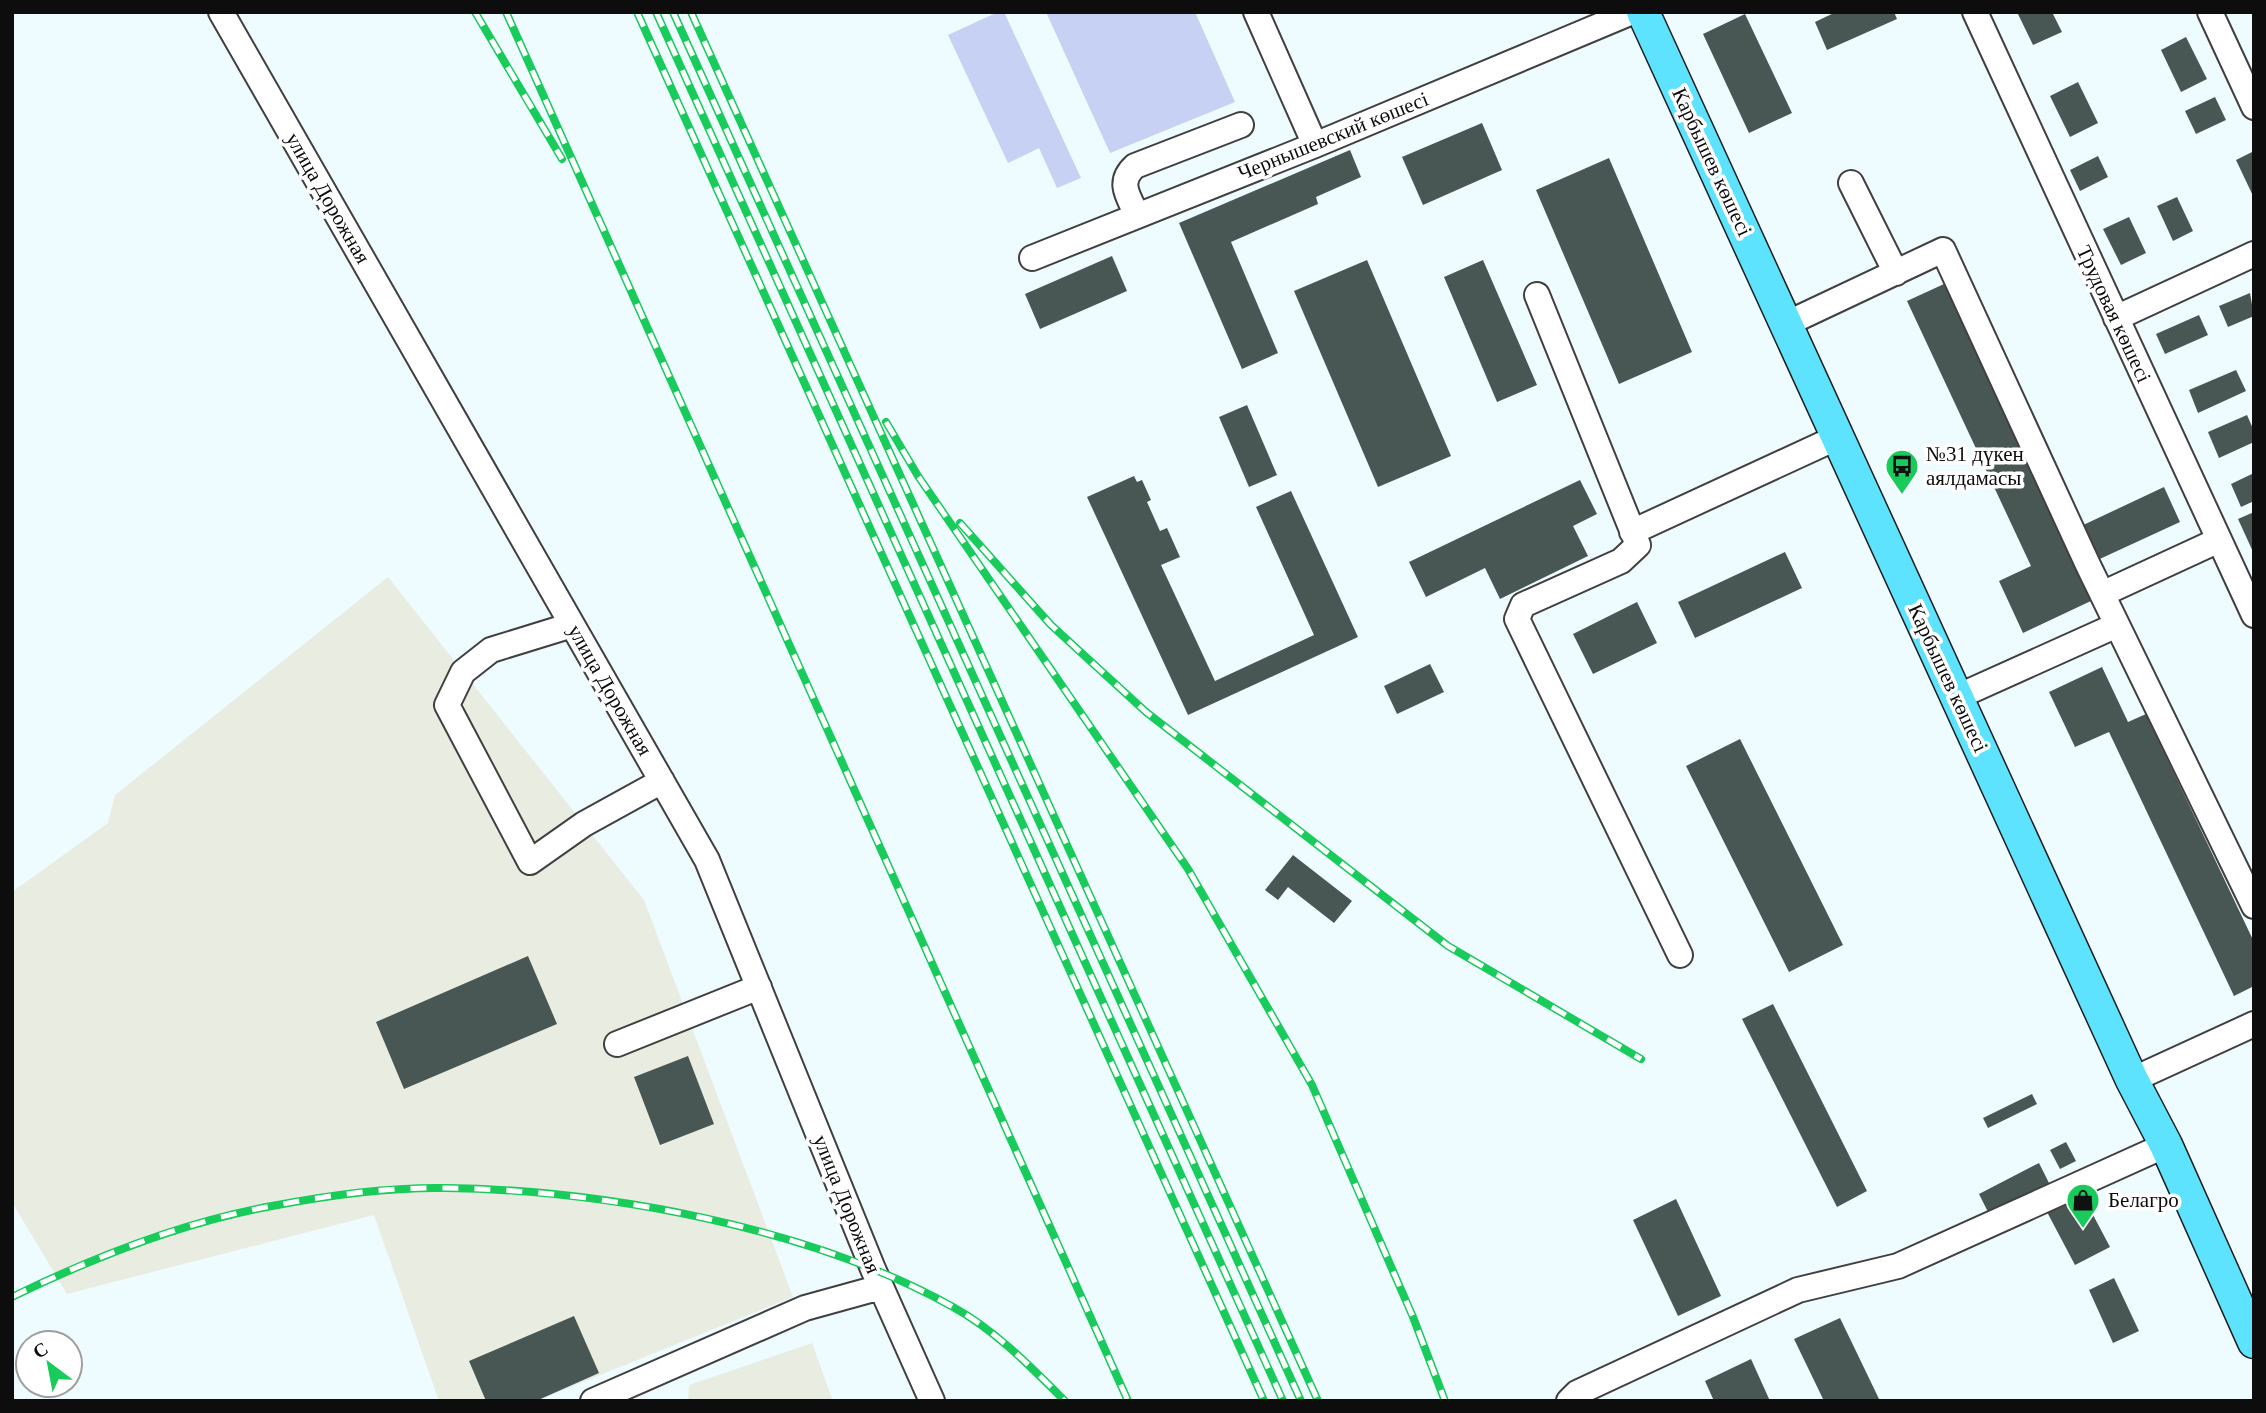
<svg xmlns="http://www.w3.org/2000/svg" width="2266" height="1413" viewBox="0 0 2266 1413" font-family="'Times New Roman',serif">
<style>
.industrial{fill:#e9ede1}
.pitch{fill:#c6d1f4}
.building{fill:#495754}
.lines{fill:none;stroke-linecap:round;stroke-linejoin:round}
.minor-casing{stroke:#404040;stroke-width:28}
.major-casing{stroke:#1e1e1e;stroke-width:35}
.minor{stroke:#fff;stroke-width:24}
.major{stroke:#5ee3ff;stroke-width:32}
.rail-casing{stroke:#18cb5b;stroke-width:8}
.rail{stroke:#fff;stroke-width:5;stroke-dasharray:16;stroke-linecap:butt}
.labels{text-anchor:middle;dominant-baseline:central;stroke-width:7;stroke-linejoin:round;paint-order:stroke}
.street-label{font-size:21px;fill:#0d0d0d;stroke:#fff}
.poi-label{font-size:21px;fill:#0d0d0d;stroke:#fff;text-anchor:start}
</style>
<rect width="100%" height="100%" fill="#eefbff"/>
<!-- industrial -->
<path class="industrial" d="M388 577 644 900 793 1297 536 1401H439L374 1215 67 1294 12 1202V892L108 823 115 795Z
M812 1343 833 1401H688L689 1385Z"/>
<!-- pitch -->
<path class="pitch" d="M998 12H1004L1081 178 1057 188 1039 148 1008 163 948 35Z
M1046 12H1195L1235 102 1110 153Z"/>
<!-- building -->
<path class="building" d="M1836 12H1894L1897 19 1827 50 1815 22Z
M2017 12H2052L2062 32 2033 45Z
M1745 14 1792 113 1749 133 1703 34Z
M2186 37 2207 79 2181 92 2161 50Z
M2078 82 2098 123 2070 137 2050 96Z
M2215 97 2226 120 2196 134 2185 111Z
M1482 123 1502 170 1423 205 1402 157Z
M1350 150 1361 177 1316 197 1318 204 1231 242 1278 353 1242 369 1179 223Z
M2254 151V198L2236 160Z
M2098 156 2108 177 2080 191 2070 170Z
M1609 158 1692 352 1619 384 1536 190Z
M2177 197 2193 231 2173 241 2157 206Z
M2129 217 2146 253 2121 265 2103 229Z
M1112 256 1127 291 1040 329 1025 294Z
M1367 260 1451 456 1378 487 1294 291Z
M1483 260 1537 385 1497 402 1444 277Z
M1944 284 2062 535 2164 487 2180 522 2078 569 2093 600 2023 633 1999 581 2031 566 1907 301Z
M2250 293 2254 316 2228 327 2219 306Z
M2199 315 2208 335 2165 354 2156 334Z
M2236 370 2246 391 2198 413 2189 390Z
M1247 405 1277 475 1249 487 1219 417Z
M2247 415 2254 431V442L2219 458 2208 432Z
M2254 473V501L2241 507 2231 484Z
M1134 476 1137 482 1142 480 1151 500 1147 502 1160 531 1167 528 1180 557 1161 565 1215 681 1314 635 1256 507 1291 491 1358 637 1188 715 1087 497Z
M1580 480 1597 514 1573 526 1588 556 1500 599 1485 568 1426 597 1409 562Z
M2254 512V554L2238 519Z
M1785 552 1802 588 1695 638 1678 602Z
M1637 602 1657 643 1593 674 1573 634Z
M1430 664 1444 692 1397 714 1384 686Z
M2102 667 2128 722 2146 714 2254 942V986L2234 996 2109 732 2075 747 2049 692Z
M1740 739 1843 945 1789 972 1686 766Z
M1293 855 1352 901 1334 923 1288 887 1278 900 1265 890Z
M528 956 557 1024 404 1089 376 1022Z
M1773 1004 1867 1191 1837 1207 1742 1019Z
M688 1056 714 1124 660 1145 634 1077Z
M2032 1094 2037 1104 1988 1128 1983 1118Z
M2066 1142 2076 1161 2060 1169 2050 1150Z
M2039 1163 2049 1183 1989 1214 1979 1194Z
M2082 1194 2110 1247 2075 1265 2047 1212Z
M1676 1199 1721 1296 1678 1316 1633 1220Z
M2114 1278 2139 1331 2113 1343 2089 1290Z
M574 1316 599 1373 536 1401H486L469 1361Z
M1840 1318 1880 1401H1824L1794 1339Z
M1751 1359 1770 1401H1714L1705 1381Z"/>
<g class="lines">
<defs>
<path id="minor" d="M221 12 707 860 873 1269 932 1401
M1256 12 1315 145
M1975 12 2254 615
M2210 12 2254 107
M1851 183 1896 273
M1137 215C1128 196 1117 182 1135 166L1241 125
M1032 258 1315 145 1632 12
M1537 295 1638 545 1621 561 1523 605 1517 619 1680 955
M2116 318 2254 254
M1786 324 1943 250 2088 565 2254 906
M1632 532 1838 437
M2102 594 2219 540
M572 625 491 650 463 672 447 705 530 862 584 824 662 781
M1957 697 2117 625
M617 1044 759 987
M2132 1080 2254 1024
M593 1401 805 1308 881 1287
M1569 1401 1577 1393 1798 1290 1898 1266 2166 1145"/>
<path id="major" d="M1643 12 2132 1080 2166 1145 2254 1342"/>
</defs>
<!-- minor casing -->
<use href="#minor" class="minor-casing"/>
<!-- major casing -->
<use href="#major" class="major-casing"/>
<!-- minor -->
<use href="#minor" class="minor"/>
<!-- major -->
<use href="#major" class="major"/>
<defs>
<path id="rail" d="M475 12 562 159
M506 12 1128 1401
M637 12 1264 1401
M656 12 1283 1401
M673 12 1301 1401
M691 12 1318 1401
M886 422 918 476 1188 869 1312 1085 1413 1317 1445 1401
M960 523 1051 625 1146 712 1448 946 1641 1059
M12 1297C94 1257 183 1222 272 1206 329 1195 389 1187 446 1188 607 1190 812 1228 953 1307 995 1330 1031 1367 1065 1401"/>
</defs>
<!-- rail casing -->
<use href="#rail" class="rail-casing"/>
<!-- rail -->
<use href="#rail" class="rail"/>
</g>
<!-- icons -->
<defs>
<symbol id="bus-pin" viewBox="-11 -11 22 30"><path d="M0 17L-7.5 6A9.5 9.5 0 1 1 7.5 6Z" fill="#18cb5b" stroke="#fff"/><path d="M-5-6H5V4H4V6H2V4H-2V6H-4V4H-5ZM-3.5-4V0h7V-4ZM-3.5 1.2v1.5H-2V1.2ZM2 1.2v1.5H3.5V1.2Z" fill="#111"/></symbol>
<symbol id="shop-pin" viewBox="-11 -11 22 30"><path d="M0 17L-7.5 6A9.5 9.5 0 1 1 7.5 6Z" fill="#18cb5b" stroke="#fff"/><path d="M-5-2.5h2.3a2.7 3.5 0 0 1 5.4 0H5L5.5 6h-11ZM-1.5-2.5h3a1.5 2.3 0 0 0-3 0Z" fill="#111"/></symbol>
</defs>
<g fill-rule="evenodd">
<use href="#bus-pin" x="1883" y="447" width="38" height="52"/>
<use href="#shop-pin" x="2064" y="1181" width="38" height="52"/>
</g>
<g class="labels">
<!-- street labels -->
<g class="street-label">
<text transform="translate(1333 136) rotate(-22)">Чернышевский көшесі</text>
<text transform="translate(1712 162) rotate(65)">Карбышев көшесі</text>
<text transform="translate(328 198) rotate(60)">улица Дорожная</text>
<text transform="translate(2114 314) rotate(65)">Трудовая көшесі</text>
<text transform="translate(1948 678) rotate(65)">Карбышев көшесі</text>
<text transform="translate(610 690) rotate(60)">улица Дорожная</text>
<text transform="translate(847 1204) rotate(68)">улица Дорожная</text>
</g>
<!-- poi labels -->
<g class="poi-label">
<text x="1926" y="454">№31 дүкен<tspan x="1926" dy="24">аялдамасы</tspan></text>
<text x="2108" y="1200">Белагро</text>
</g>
</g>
<!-- border -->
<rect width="2266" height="1413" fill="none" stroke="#0d0d0d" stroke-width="28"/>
<!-- north arrow -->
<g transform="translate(49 1364) rotate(328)"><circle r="33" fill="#ffffff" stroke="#9e9e9e" stroke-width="2"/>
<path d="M0-5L12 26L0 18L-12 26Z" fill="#18cb5b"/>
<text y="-10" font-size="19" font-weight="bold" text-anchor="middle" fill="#0d0d0d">С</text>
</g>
</svg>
